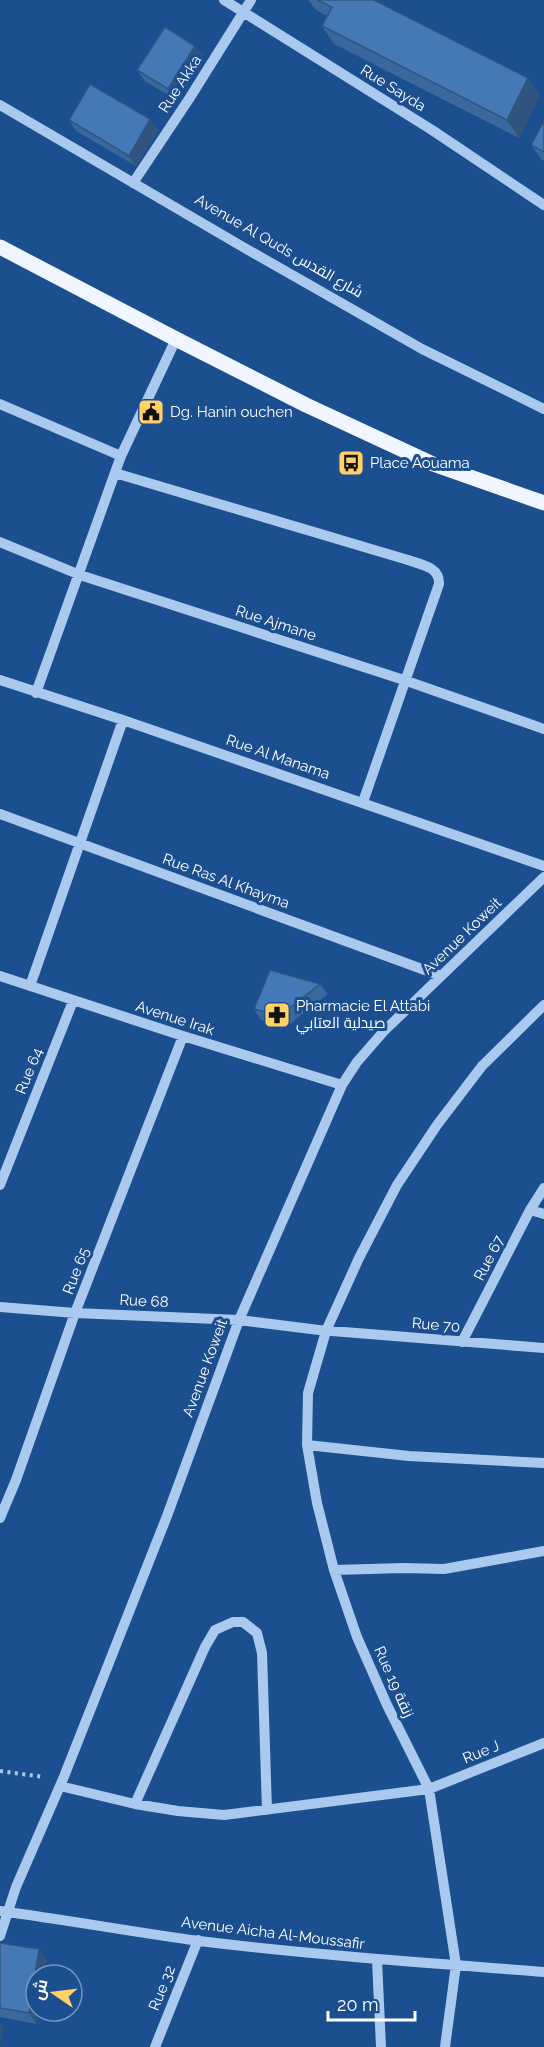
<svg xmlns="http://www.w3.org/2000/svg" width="544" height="2047" viewBox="0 0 544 2047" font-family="Raleway,Cairo,sans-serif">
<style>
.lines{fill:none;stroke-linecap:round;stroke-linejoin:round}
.path{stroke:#a9c9ee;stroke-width:4;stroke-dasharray:3 4.5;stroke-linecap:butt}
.minor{stroke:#a9c9ee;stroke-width:10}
.major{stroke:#f0f6ff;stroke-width:15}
.wall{fill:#3a679d}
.shaded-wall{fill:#305480}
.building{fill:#4478b7;stroke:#305480;stroke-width:1.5}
.labels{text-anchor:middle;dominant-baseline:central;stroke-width:6;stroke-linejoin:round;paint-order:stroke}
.street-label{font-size:15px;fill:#fff;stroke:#1b4f8f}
.poi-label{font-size:15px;fill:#fff;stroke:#1b4f8f;text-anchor:start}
</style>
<rect width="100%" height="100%" fill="#1b4f8f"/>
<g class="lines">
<!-- path -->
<path class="path" d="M0 1771 44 1777"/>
<!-- minor -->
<path class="minor" d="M224 0 432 130 544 205
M0 105 243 247 422 349 544 409
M133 183 189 99 251 0
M0 404 121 456
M115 473 408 560C422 565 440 567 439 584L363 802
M0 542 80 575 404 680 544 729
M0 680 123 720 544 866
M36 693 121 456 176 339
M0 814 441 976
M0 976 183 1036 342 1085
M30 986 123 720
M0 1185 73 1001
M530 1210 544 1214
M0 1307 75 1313 239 1320 319 1330 544 1348
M462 1342 530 1210 544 1188
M307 1445 409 1456 544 1463
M0 1518 16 1480 75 1313 183 1036
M334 1570 404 1568 444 1569 544 1551
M60 1786 135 1804 178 1811 224 1815 429 1789 544 1743
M135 1804 205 1647 215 1630 233 1622H243L257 1633 262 1653 267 1810
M0 1911C67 1920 133 1932 199 1941 314 1955 429 1963 544 1972
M0 1936 16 1887 63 1779 167 1516 239 1320 342 1085 357 1062 384 1031 544 877
M377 1960 381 2047
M155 2047 198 1940
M445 2047 456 1965 429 1789 387 1705 357 1637 334 1570 317 1503 307 1445 308 1393 326 1331 359 1258 397 1185 437 1125 482 1066 544 1005"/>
<!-- major -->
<path class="major" d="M0 247 176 339 306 405 433 464 544 503"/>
</g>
<!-- wall -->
<path class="wall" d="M308 0H374L528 78 540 95 519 138 334 44 322 26 327 16 316 10Z
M195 46 203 56 176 100 145 81 137 70Z
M150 119 158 130 136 166 76 131 69 120Z
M544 121V161L541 159 531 145Z
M320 984 328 994 286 1027 261 1020 254 1009Z
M0 1943 47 1960 36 2011H38L36 2024 0 2017Z"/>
<!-- shaded-wall -->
<path class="shaded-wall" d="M195 46 203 56 176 100 168 89Z
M528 78 540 95 519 138 507 120Z
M150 119 158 130 136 166 129 156Z
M39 1949 47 1960 44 1975H36V2011H38L36 2024 29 2013Z
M0 2023 4 2028 0 2045Z"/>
<!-- building -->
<path class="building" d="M317 0H374L528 78 507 120 322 26 332 7Z
M165 27 195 46 168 89 137 70Z
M90 84 150 119 129 156 69 120Z
M544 121V152L531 145Z
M270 970 320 984 279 1016 254 1009Z
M0 1943 39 1949 29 2013 0 2008Z"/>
<!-- icons -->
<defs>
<symbol id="civic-square" viewBox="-11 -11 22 22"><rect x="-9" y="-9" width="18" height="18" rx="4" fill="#ffd166" stroke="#1b4f8f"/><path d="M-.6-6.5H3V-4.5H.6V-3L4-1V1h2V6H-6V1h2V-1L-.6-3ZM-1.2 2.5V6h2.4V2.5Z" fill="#111"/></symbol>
<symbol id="bus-square" viewBox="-11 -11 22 22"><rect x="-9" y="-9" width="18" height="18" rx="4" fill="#ffd166" stroke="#1b4f8f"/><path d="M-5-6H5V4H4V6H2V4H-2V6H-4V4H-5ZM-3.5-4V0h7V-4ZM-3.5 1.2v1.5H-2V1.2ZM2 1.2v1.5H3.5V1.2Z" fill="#111"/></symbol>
<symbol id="pharmacy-square" viewBox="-11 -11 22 22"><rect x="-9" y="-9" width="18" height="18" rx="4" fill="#ffd166" stroke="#1b4f8f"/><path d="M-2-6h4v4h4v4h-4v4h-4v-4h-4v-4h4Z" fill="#111"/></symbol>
</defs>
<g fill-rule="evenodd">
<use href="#civic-square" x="136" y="397" width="30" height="30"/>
<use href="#bus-square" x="336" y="448" width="30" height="30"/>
<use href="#pharmacy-square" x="262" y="1000" width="30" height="30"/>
</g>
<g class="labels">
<!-- street labels -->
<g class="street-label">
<text transform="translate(180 84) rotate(-57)">Rue Akka</text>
<text transform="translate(393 88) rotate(32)">Rue Sayda</text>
<text transform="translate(279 246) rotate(30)">Avenue Al Quds شارع القدس</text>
<text transform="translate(276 623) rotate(18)">Rue Ajmane</text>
<text transform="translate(278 757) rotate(19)">Rue Al Manama</text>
<text transform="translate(226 881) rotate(20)">Rue Ras Al Khayma</text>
<text transform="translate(462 936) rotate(-44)">Avenue Koweit</text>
<text transform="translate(175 1018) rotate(18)">Avenue Irak</text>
<text transform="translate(29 1071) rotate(-68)">Rue 64</text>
<text transform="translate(489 1258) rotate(-63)">Rue 67</text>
<text transform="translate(76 1271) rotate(-69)">Rue 65</text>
<text transform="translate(144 1301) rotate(3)">Rue 68</text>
<text transform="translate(436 1325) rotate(5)">Rue 70</text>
<text transform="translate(205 1368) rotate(-70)">Avenue Koweit</text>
<text transform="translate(394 1682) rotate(66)">Rue 19 زنقة</text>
<text transform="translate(481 1752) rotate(-22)">Rue J</text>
<text transform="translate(273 1933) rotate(7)">Avenue Aicha Al-Moussafir</text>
<text transform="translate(162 1988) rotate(-68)">Rue 32</text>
</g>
<!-- poi labels -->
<g class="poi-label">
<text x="170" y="412">Dg. Hanin ouchen</text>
<text x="370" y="463">Place Aouama</text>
<text x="296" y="1006">Pharmacie El Attabi<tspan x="296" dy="17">صيدلية العتابي</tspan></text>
</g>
</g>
<!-- north arrow -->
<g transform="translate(54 1993) rotate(284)"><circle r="28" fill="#1b4f8f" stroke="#7695bc" stroke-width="1.5"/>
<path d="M0-4.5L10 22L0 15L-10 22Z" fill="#ffd166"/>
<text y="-9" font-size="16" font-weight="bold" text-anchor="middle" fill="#ffffff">ش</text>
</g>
<!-- scale -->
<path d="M328 2011v9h87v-9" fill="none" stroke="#ffffff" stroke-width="3"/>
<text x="337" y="2011" font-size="18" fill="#ffffff" stroke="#1b4f8f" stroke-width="4.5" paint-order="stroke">20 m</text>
</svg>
